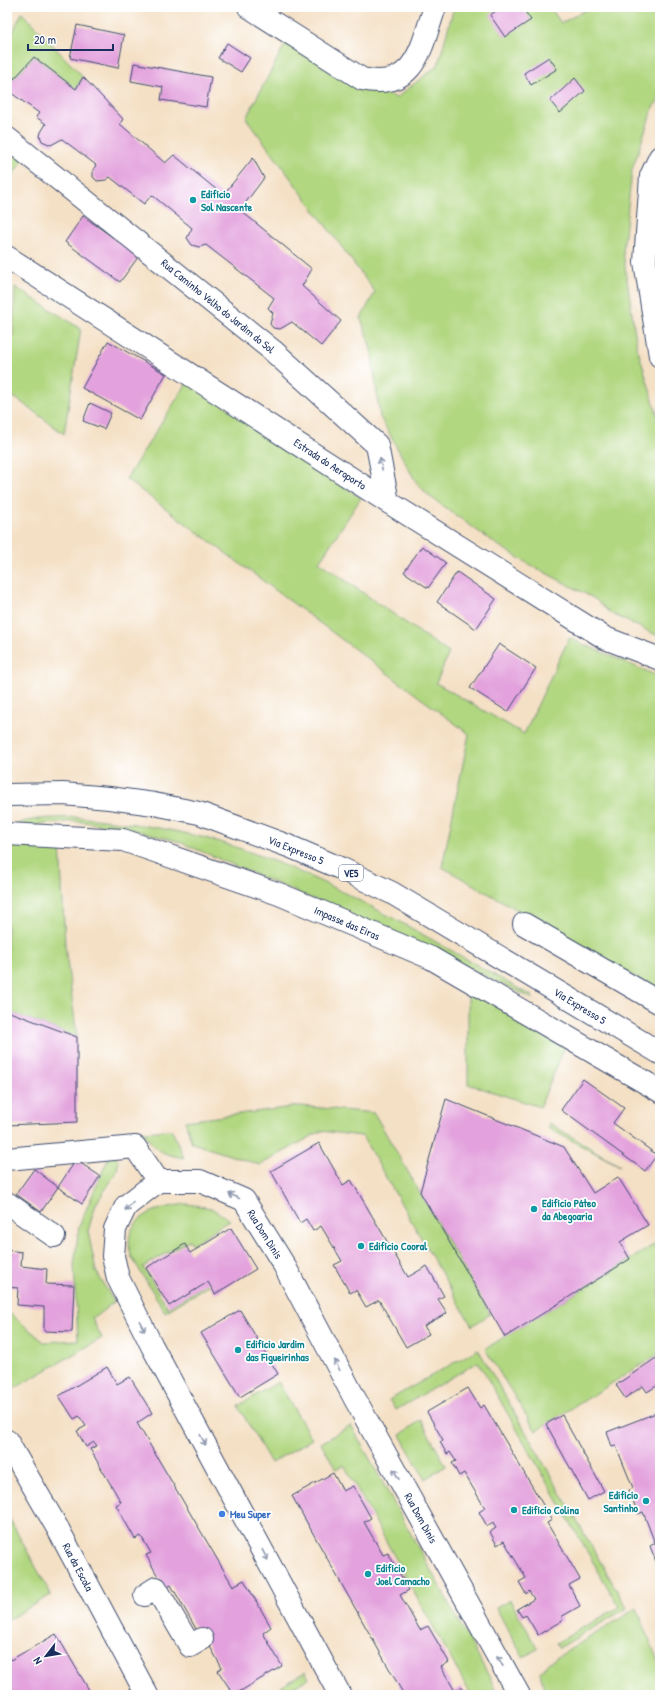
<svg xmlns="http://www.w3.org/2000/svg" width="667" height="1702" viewBox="0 0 667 1702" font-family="'Patrick Hand',sans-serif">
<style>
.green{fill:#b1d780;stroke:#66836f}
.building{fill:#e3a2dd}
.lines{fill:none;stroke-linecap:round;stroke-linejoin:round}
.minor-casing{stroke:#3c4a6d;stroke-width:24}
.major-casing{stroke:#3c4a6d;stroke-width:24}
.minor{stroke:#fff;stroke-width:22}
.major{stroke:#fff;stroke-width:22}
.oneway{stroke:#8d97ae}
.culture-dot{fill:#0f9aa8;stroke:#fff;stroke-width:1.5}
.shop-dot{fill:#3f7fe0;stroke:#fff;stroke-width:1.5}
.labels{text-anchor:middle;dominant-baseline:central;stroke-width:3.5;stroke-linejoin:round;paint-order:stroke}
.shield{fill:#fff;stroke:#5f6d8e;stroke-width:1}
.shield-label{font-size:10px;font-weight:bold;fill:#1b2f5e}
.culture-label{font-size:11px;font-weight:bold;fill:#0d838f;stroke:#fff;text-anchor:start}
.street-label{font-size:11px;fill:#1b2f5e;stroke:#fff}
.shop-label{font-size:11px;font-weight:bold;fill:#366cbe;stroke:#fff;text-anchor:start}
</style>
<rect width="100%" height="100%" fill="#fff"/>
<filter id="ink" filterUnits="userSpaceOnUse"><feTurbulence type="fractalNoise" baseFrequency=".025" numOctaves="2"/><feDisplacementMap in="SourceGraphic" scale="8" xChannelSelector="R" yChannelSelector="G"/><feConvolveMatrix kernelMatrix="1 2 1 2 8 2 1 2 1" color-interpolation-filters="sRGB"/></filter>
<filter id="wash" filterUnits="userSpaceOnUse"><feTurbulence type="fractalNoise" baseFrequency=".012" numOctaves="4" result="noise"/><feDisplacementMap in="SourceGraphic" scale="16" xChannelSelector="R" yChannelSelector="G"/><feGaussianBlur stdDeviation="0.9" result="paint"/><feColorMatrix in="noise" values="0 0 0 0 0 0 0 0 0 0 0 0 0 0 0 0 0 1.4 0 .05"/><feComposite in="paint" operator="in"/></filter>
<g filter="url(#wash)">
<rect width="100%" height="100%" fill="#f4e0c5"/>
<!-- green -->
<path class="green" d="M454 7H550L561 23 591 7H660V99L653 107 632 170 623 252 637 347 660 423V637L610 613 595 599 527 563 496 544 429 496 416 482 380 417 371 349 361 318 375 292 246 118 290 35 396 98 438 65Z
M22 13 83 77 76 89 34 57 14 79 7 74V43Z
M7 141 26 156 7 183Z
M15 287 81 329 64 434 17 399 7 395V359L13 335Z
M188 381 361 498 319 562 449 653 436 683 524 734 569 638 660 677V991L442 867 469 734 126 479Z
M76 817C134 823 192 831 247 851 348 887 439 945 532 996L533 999 432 950 177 841 122 827 75 821 12 827C29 816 56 819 76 817Z
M60 843 65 945 77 1037 7 1011V846Z
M468 990 566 1044 540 1107 468 1084Z
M300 1106 374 1113 490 1314 472 1326 362 1136 321 1131 260 1165 192 1143 185 1121Z
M549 1123 620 1166 548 1128Z
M172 1130 184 1158C162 1154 156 1151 143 1132Z
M111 1152 119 1161 116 1173 96 1204 88 1231 96 1271 114 1302 92 1319 102 1338 10 1391 7 1386V1311L44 1342 78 1340 74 1265 79 1226Z
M188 1204 211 1208 230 1220 192 1244 189 1240 143 1267 168 1308 207 1284 208 1286 165 1312 131 1256C120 1216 158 1207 188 1204Z
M660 1241V1353L536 1431 485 1349Z
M478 1349 627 1608 559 1648 556 1643 619 1607 478 1362 396 1410 389 1400Z
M278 1382 312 1439 271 1463 238 1406Z
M421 1420 446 1466 425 1479 400 1435Z
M351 1425 491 1680 497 1695H471L344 1465 336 1469 321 1443Z
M7 1514 51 1595 7 1620Z
M510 1600 538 1649 523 1657 496 1608Z
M637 1608 660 1666V1695H545L540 1672 548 1663Z
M305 1672 309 1678 281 1695H268Z"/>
<g id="blocks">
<!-- building -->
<path class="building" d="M502 7H522L531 20 505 37 490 15Z
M77 25 124 35 118 68 70 58Z
M227 43 250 58 241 72 218 58Z
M34 57 76 89 83 77 123 119 120 124 165 163 174 155 223 195 253 158 264 178 240 210 312 269 302 286 341 321 321 346 292 322 280 329 273 328 270 324 273 313 268 308 274 298 206 245 199 247 192 245 187 238 192 228 152 195 144 204 110 177 106 180 97 181 93 177V170L96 165 62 139 51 145 42 141 40 136 41 132 46 124 36 117 39 113 7 90V74L14 79Z
M549 57 557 69 531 85 524 73Z
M134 63 211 77 206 107 161 100 163 87 131 81Z
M575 78 585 91 560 113 550 101Z
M83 216 139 256 120 282 65 242Z
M108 341 166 374 140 420 82 388Z
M90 403 111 413 104 429 83 421Z
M422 546 446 563 428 588 404 572Z
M457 572 496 599 476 629 437 602Z
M499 644 536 668 508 712 470 688Z
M7 1011 77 1037V1122L7 1125Z
M583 1079 624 1108 613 1123 657 1155 645 1171 561 1110Z
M446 1099 564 1147 593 1193 618 1177 648 1225 620 1242 630 1259 505 1337 420 1192Z
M319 1143 343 1185 351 1180 408 1277 427 1266 444 1296 438 1299 447 1313 424 1326 429 1334 406 1347 379 1300 366 1307 356 1290 350 1293 334 1265 342 1261 321 1226 313 1231 306 1219 300 1223 271 1171Z
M76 1160 100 1176 82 1204 58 1187Z
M34 1169 58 1187 41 1212 16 1194Z
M231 1228 256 1269 215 1294 208 1282 169 1306 146 1268 185 1244 190 1253Z
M7 1250 22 1252 21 1266 47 1269 46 1284 74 1285 72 1332 44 1331V1307L17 1305 18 1288 7 1287Z
M240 1310 278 1374 240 1397 201 1333Z
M656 1358 660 1364V1384L647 1392 643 1386 625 1398 616 1385Z
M107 1367 117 1384 130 1377 152 1413 137 1423 233 1586 244 1580 271 1627 263 1633 282 1666 234 1695 218 1671 222 1668 208 1643 203 1641 171 1585 165 1589 146 1555 151 1553 141 1536 135 1539 116 1505 121 1502 90 1449 97 1446 94 1442 86 1447 77 1431 86 1426 79 1416 74 1419 59 1396Z
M468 1388 480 1408 484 1405 552 1520 547 1523 580 1579 569 1585 580 1606 561 1617 563 1620 538 1635 526 1615 522 1617 517 1609 534 1599 529 1591 526 1594 519 1582 526 1578 504 1541 497 1545 490 1532 496 1528 493 1522 487 1526 479 1512 485 1508 464 1473 459 1476 452 1463 456 1461 450 1452 447 1454 440 1442 443 1440 427 1412Z
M656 1413 660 1422V1572L650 1546 655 1543 643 1512 638 1514 629 1490 633 1488 616 1446 612 1447 607 1432Z
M562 1415 604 1491 588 1500 546 1424Z
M333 1473 343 1491 353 1486 371 1518 364 1522 383 1555 388 1553 409 1590 400 1595 420 1630 428 1626 449 1662 441 1667 455 1691 461 1687 466 1695H404L292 1496Z
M56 1634 92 1695H7V1662Z"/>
</g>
</g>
<g filter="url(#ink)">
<use href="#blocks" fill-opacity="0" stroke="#3c4a6d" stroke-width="1"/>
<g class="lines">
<defs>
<path id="minor" d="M249 7 362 79C416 91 421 47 435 7
M7 138 272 350 377 445 388 502
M660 157 651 176 645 262 660 356
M7 834 123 840 279 894 431 958 660 1091
M524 924 660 1003
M7 1159 135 1147 158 1181
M7 1203 54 1236
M7 1441 58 1529 147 1695
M145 1595 156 1588 190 1646 202 1639
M340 1695 152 1346 118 1278 113 1256 115 1229 126 1206 158 1181H200L244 1200 284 1265 355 1399 519 1695"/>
<path id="major" d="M7 257 388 502 605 638 660 659
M7 795 63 794 109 798 154 804 199 813 291 847 340 868 392 893 660 1053"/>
</defs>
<!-- minor casing -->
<use href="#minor" class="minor-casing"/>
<!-- major casing -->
<use href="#major" class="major-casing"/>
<!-- minor -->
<use href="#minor" class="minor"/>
<!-- major -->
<use href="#major" class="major"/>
</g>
<!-- one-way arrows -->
<defs><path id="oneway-shaft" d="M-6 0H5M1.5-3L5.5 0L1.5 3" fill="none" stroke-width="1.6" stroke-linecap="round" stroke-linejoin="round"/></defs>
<g class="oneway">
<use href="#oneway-shaft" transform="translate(381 464) rotate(-101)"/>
<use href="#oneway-shaft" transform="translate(234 1196) rotate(-156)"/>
<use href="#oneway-shaft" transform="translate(129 1206) rotate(132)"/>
<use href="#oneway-shaft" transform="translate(142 1326) rotate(63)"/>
<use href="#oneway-shaft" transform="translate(337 1365) rotate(-118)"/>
<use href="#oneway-shaft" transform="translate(203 1440) rotate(62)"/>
<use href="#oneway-shaft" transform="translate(396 1474) rotate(-119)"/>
<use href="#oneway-shaft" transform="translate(265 1555) rotate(62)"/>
<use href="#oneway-shaft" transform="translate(500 1661) rotate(-119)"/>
</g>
</g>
<!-- markers -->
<g class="culture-dot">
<circle cx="193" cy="200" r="4"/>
<circle cx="534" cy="1209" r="4"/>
<circle cx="361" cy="1246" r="4"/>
<circle cx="238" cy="1350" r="4"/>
<circle cx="646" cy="1501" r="4"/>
<circle cx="514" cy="1510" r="4"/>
<circle cx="368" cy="1574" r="4"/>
</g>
<circle class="shop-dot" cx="222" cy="1514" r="4"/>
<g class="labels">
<!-- shield labels -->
<rect class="shield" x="339" y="865" width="24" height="16" rx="3"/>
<g class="shield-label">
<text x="351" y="873">VE5</text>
</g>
<!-- culture labels -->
<g class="culture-label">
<text x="201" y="194">Edifício<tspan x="201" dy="13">Sol Nascente</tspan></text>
<text x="542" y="1203">Edifício Páteo<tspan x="542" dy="13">da Abegoaria</tspan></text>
<text x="369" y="1246">Edifício Cooral</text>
<text x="246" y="1344">Edifício Jardim<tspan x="246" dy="13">das Figueirinhas</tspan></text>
<text x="638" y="1495" text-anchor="end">Edifício<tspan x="638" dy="13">Santinho</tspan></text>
<text x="522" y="1510">Edifício Colina</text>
<text x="376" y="1568">Edifício<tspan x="376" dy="13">Joel Camacho</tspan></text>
</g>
<!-- street labels -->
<g class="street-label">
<text transform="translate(218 306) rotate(39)">Rua Caminho Velho do Jardim do Sol</text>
<text transform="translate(330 464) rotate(33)">Estrada do Aeroporto</text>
<text transform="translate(296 850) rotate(22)">Via Expresso 5</text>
<text transform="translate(347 923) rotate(23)">Impasse das Eiras</text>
<text transform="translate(580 1006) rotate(31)">Via Expresso 5</text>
<text transform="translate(265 1234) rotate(58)">Rua Dom Dinis</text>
<text transform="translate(421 1518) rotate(61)">Rua Dom Dinis</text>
<text transform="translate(78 1567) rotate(62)">Rua da Escola</text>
</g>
<!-- shop labels -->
<g class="shop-label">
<text x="230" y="1514">Meu Super</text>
</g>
</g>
<!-- margin -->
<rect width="667" height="1702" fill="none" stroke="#fff" stroke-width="24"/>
<!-- north arrow -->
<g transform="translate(46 1656) rotate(239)" stroke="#ffffff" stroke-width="3" paint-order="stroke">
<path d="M0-3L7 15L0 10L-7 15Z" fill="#1b2f5e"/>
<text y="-6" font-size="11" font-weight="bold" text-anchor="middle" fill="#1b2f5e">N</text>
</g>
<!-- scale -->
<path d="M28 44v6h85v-6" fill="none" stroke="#1b2f5e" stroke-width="2"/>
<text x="34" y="44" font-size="12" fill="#1b2f5e" stroke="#ffffff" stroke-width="3" paint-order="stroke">20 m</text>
</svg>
